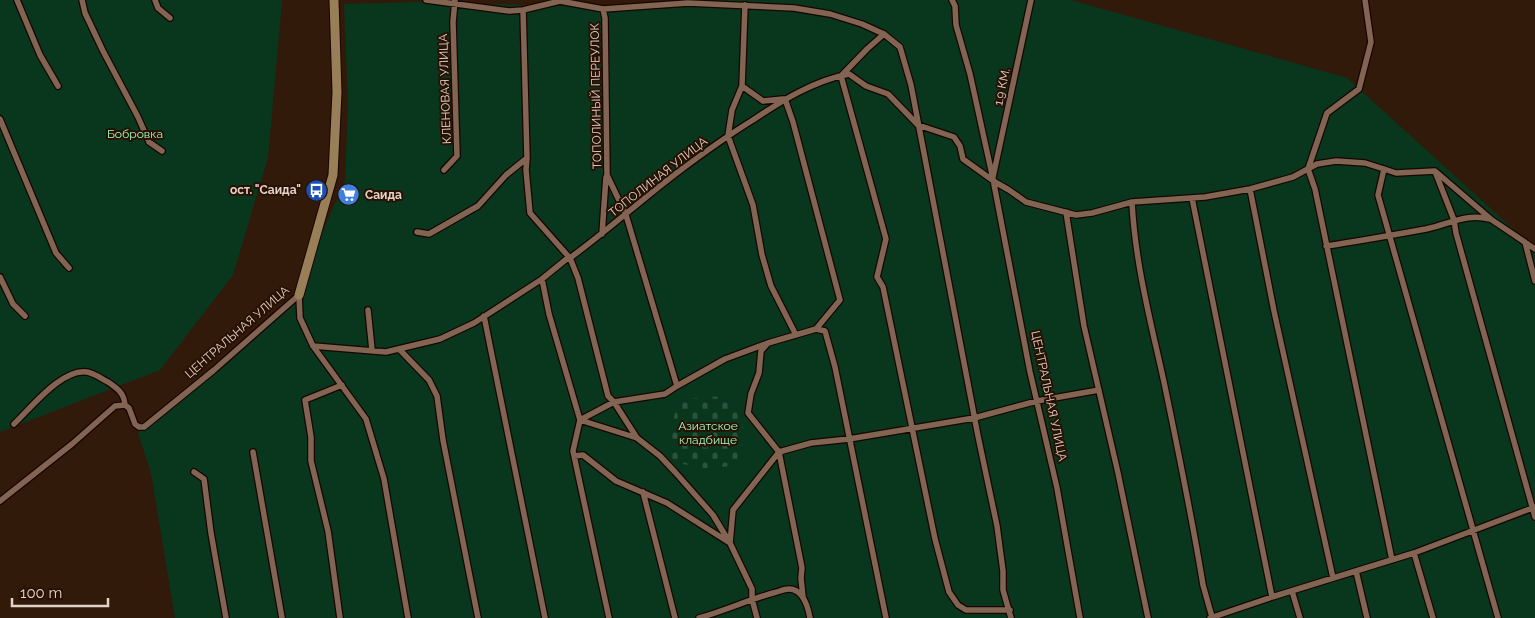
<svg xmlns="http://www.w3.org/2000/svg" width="1535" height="618" viewBox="0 0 1535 618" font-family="Raleway,sans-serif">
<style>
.green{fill:#08371e}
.cemetery{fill:url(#cemetery-stones)}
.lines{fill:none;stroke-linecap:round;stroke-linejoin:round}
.street-casing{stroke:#190400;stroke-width:8}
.secondary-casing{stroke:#190400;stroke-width:11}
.street{stroke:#826453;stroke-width:5.5}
.secondary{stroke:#997f58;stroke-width:9}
.labels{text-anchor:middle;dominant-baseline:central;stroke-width:4;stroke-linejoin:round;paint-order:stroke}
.street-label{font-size:12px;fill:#e3d2c8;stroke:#281103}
.park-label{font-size:12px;fill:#9bfdbf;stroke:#281103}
.poi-label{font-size:12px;font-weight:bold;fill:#e3d2c8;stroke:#281103;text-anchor:end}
</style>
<defs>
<pattern id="cemetery-stones" width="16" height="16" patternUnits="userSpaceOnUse" patternTransform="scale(1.25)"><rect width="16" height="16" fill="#08371e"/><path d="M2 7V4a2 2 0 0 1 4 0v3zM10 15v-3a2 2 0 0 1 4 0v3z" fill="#2c533d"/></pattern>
</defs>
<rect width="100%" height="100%" fill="#321a0a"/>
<!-- green -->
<path class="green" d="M0 0H281L282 1 268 158 233 275 160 370 0 432Z
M675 0H1071L1347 78 1535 249V618H175L151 473 138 433 299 295 319 239 345 182 348 103 344 4 418 2 668 9Z"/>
<!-- cemetery -->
<path class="cemetery" d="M728 396C743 425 752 433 734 465 708 471 691 468 667 458L677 401 705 397Z"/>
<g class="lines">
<defs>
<path id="street" d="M17 0 40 55 58 86
M82 0 85 13 103 51 138 117 149 142 162 151
M155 0 158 8 170 18
M426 0 509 11 523 10 560 1 603 9 688 3 794 8 830 14 862 24 884 34 900 47 911 85 978 436 997 526 1003 571V590L1011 618
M952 0 955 6 956 25 970 74 993 179 1030 372 1057 488 1080 618
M1365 0 1371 42 1359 89 1327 113 1308 169 1315 189 1392 560
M603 9 605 18 607 175 626 215 677 386 725 359 768 343
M523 10 527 158 526 170 530 213 569 257
M841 76 886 239 877 277 883 287 935 539 949 592 958 605 966 610H1010
M841 76 867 49 884 34
M742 86 763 101 783 99
M785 99 793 122 840 300 816 329 825 331 835 367 886 618
M0 119 56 253 69 268
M728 136 753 205 762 255 771 286 796 335
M728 136 732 110 742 86 745 5
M444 170 457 156 453 22 455 0
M1436 174 1454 220 1456 233 1535 517
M993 177 1031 0
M1250 189 1274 311 1333 578
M1192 198 1272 597
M1132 202C1135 263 1151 323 1164 382 1178 450 1192 517 1203 585L1212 617
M1066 212 1084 326 1118 473 1148 618
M417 232 429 234 478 206 506 175 527 158
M602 234 606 177
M1525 242 1535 281
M1326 246C1360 241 1393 235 1426 229 1450 224 1465 213 1490 219
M570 258 578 278 608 396 614 402 637 438 660 456 675 472 713 515 730 543 752 589V599L757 618
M0 277 13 304 25 316
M542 279 549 314 580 420 573 451 609 618
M299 295 300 318 313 346 366 419 384 479 408 618
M368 310 372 350
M484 316 545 618
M313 346 386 352 440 339 474 323 542 279 569 257 570 258C607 231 641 200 678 172 702 154 727 136 753 120 783 100 813 81 849 74L866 86 888 94 918 125 954 137 960 146 963 159 995 182 1009 190 1026 202 1076 215 1092 213 1132 202 1205 197 1250 189 1293 177 1317 164 1336 161 1365 163 1384 169
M400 350 429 380 437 396 443 440 478 618
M14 424C31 408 62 368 87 372 94 373 102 379 108 382 118 389 124 393 125 405
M637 438 580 420 614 402 665 394 677 386
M253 452 282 618
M574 456 583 455 616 481 667 503 730 543 733 510 779 452 811 443 849 439 974 418 1037 401 1099 390
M194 472 204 479 211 533 226 618
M643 492 675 618
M0 501 72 444 115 406 125 405 129 408 135 424 139 427H144L214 370 299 295
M1414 553 1433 618
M1356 571 1367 618
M1292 591 1300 618
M803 597 801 578 802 568 779 452 748 413 751 394 759 373 761 351 768 343 816 329
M340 618 328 531 311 461V437L305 400 342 385
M699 618C724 611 748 600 773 593 778 592 784 589 789 589 803 589 808 607 810 618
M1210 618 1272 597 1414 553 1535 507
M1498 618 1378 195 1384 169 1396 173 1435 171 1492 220 1535 249"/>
<path id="secondary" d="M299 295 333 175 337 92 334 0"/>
</defs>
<!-- street casing -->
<use href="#street" class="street-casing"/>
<!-- secondary casing -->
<use href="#secondary" class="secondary-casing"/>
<!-- street -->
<use href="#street" class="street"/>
<!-- secondary -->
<use href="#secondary" class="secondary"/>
</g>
<!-- icons -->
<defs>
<symbol id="bus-disc" viewBox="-11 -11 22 22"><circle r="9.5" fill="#1a4fb4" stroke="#281103"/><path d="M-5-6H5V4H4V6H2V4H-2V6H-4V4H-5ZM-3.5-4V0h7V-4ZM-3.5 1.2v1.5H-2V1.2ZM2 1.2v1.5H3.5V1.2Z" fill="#fff"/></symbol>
<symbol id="supermarket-disc" viewBox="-11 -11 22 22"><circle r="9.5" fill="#3f7fe0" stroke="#281103"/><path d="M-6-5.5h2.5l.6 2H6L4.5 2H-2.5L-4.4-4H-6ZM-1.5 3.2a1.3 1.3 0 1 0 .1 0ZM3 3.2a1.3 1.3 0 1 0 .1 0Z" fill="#fff"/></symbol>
</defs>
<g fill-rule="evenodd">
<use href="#bus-disc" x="304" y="178" width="25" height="25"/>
<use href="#supermarket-disc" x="336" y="182" width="25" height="25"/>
</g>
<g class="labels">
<!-- street labels -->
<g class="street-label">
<text transform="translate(1002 87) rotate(-78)">1.9 КМ.</text>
<text transform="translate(445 89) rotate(-92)">КЛЕНОВАЯ УЛИЦА</text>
<text transform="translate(596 96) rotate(-91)">ТОПОЛИНЫЙ ПЕРЕУЛОК</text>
<text transform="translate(658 177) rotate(-38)">ТОПОЛИНАЯ УЛИЦА</text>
<text transform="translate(237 332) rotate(-41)">ЦЕНТРАЛЬНАЯ УЛИЦА</text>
<text transform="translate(1049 396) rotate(78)">ЦЕНТРАЛЬНАЯ УЛИЦА</text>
</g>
<!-- park labels -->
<g class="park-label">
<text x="135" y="134">Бобровка</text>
<text x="708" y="426">Азиатское<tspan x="708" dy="14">кладбище</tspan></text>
</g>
<!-- poi labels -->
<g class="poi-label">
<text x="301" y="190">ост. "Саида"</text>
<text x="365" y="195" text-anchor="start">Саида</text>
</g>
</g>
<!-- scale -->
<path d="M12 598v8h96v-8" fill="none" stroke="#e3d2c8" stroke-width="2.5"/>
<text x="20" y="598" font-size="15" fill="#e3d2c8" stroke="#281103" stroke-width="4" paint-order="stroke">100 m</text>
</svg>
